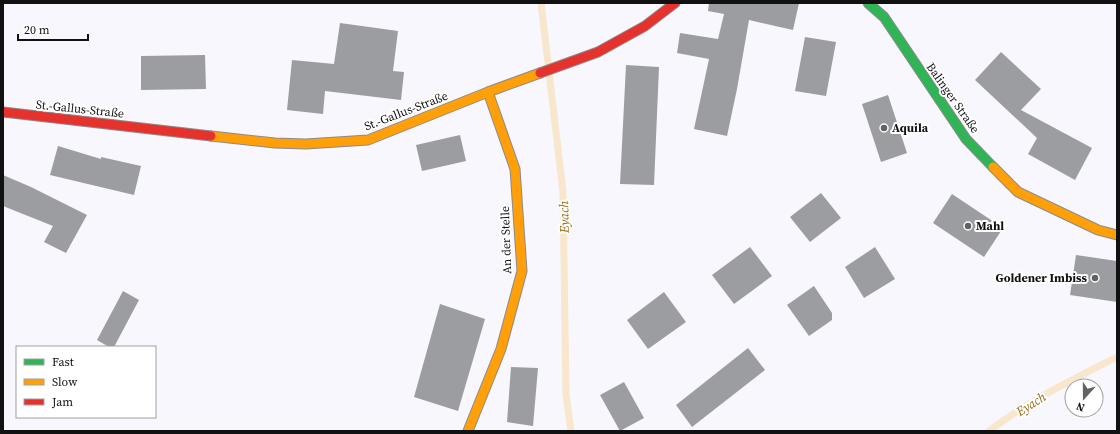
<svg xmlns="http://www.w3.org/2000/svg" width="1120" height="434" viewBox="0 0 1120 434" font-family="'Source Serif 4',serif">
<style>
.lines{fill:none;stroke-linecap:round;stroke-linejoin:round}
.stream{stroke:#f8e6cd;stroke-width:7}
.building{fill:#9c9da1}
.fast-casing{stroke:#8b8b8e;stroke-width:11}
.slow-casing{stroke:#8b8b8e;stroke-width:11}
.jam-casing{stroke:#8b8b8e;stroke-width:11}
.fast{stroke:#30b455;stroke-width:9}
.slow{stroke:#ff9f0a;stroke-width:9}
.jam{stroke:#e5322d;stroke-width:9}
.poi-dot{fill:#626264;stroke:#fff;stroke-width:1.5}
.labels{text-anchor:middle;dominant-baseline:central;stroke-width:4;stroke-linejoin:round;paint-order:stroke}
.street-label{font-size:12px;fill:#111;stroke:#fff}
.poi-label{font-size:12px;font-weight:bold;fill:#111;stroke:#fff;text-anchor:start}
.water-label{font-size:13px;font-style:italic;fill:#996d14;stroke:#fff}
</style>
<rect width="100%" height="100%" fill="#f7f7fd"/>
<g class="lines">
<!-- stream -->
<path class="stream" d="M541 3 563 192 566 394 571 431
M989 431C1028 401 1074 379 1117 357"/>
</g>
<!-- building -->
<path class="building" d="M709 3H799L793 30 749 20 737 89 727 136 694 129 709 59 677 53 680 33 718 39 724 14 708 11Z
M340 23 398 31 393 71 404 72 401 100 325 91 323 114 287 110 292 60 334 64Z
M805 37 836 42 826 96 795 91Z
M1001 52 1041 89 1021 110 1092 148 1075 180 1028 154 1037 138 975 80Z
M205 55 206 89 141 90V56Z
M626 65 659 67 654 185 620 184Z
M888 95 907 153 881 162 862 104Z
M460 135 466 161 422 171 416 145Z
M58 146 101 159V157L141 166 134 195 50 175Z
M3 175 31 187 87 215 66 253 44 242 53 226 3 206Z
M821 193 841 218 810 242 790 217Z
M952 194 1003 228 984 257 933 223Z
M750 247 772 276 734 304 712 275Z
M875 247 895 279 864 298 845 267Z
M1076 255 1117 261V302L1070 295Z
M814 286 832 313V320L809 336 787 305Z
M123 291 139 300 114 347H109L97 340Z
M664 292 686 322 648 349 627 320Z
M440 304 485 319 458 411 414 397Z
M748 348 765 370 692 427 676 405Z
M511 367 538 368 533 426 507 422Z
M624 382 644 418 620 431 600 395Z"/>
<g class="lines">
<defs>
<path id="fast" d="M868 3 884 17 966 139 993 167"/>
<path id="slow" d="M211 136 275 143 306 144 368 140 488 92 540 73
M993 167 1018 192 1098 230 1117 235
M468 431 501 349 522 271 515 169 488 92"/>
<path id="jam" d="M540 73 598 52 645 26 675 3
M3 112 211 136"/>
</defs>
<!-- fast casing -->
<use href="#fast" class="fast-casing"/>
<!-- slow casing -->
<use href="#slow" class="slow-casing"/>
<!-- jam casing -->
<use href="#jam" class="jam-casing"/>
<!-- fast -->
<use href="#fast" class="fast"/>
<!-- slow -->
<use href="#slow" class="slow"/>
<!-- jam -->
<use href="#jam" class="jam"/>
</g>
<!-- markers -->
<g class="poi-dot">
<circle cx="884" cy="128" r="4"/>
<circle cx="968" cy="226" r="4"/>
<circle cx="1095" cy="278" r="4"/>
</g>
<g class="labels">
<!-- street labels -->
<g class="street-label">
<text transform="translate(953 98) rotate(55)">Balinger Straße</text>
<text transform="translate(80 109) rotate(6)">St.-Gallus-Straße</text>
<text transform="translate(406 111) rotate(-21)">St.-Gallus-Straße</text>
<text transform="translate(506 240) rotate(-92)">An der Stelle</text>
</g>
<!-- poi labels -->
<g class="poi-label">
<text x="892" y="128">Aquila</text>
<text x="976" y="226">Mahl</text>
<text x="1087" y="278" text-anchor="end">Goldener Imbiss</text>
</g>
<!-- water labels -->
<g class="water-label">
<text transform="translate(564 217) rotate(-91)">Eyach</text>
<text transform="translate(1031 404) rotate(-32)">Eyach</text>
</g>
</g>
<!-- border -->
<rect width="1120" height="434" fill="none" stroke="#111111" stroke-width="8"/>
<!-- legend -->
<rect x="16" y="346" width="140" height="72" fill="#ffffff" stroke="#a0a0a0"/>
<rect x="24" y="359" width="20" height="6" fill="#30b455" stroke="#a0a0a0"/>
<text x="52" y="366" font-size="12" fill="#111111">Fast</text>
<rect x="24" y="379" width="20" height="6" fill="#ff9f0a" stroke="#a0a0a0"/>
<text x="52" y="386" font-size="12" fill="#111111">Slow</text>
<rect x="24" y="399" width="20" height="6" fill="#e5322d" stroke="#a0a0a0"/>
<text x="52" y="406" font-size="12" fill="#111111">Jam</text>
<!-- north arrow -->
<g transform="translate(1084 398) rotate(201)"><circle r="19" fill="#ffffff" stroke="#a0a0a0"/>
<path d="M0-3L7 15L0 10L-7 15Z" fill="#626264"/>
<text y="-6" font-size="11" font-weight="bold" text-anchor="middle" fill="#111111">N</text>
</g>
<!-- scale -->
<path d="M18 34v6h70v-6" fill="none" stroke="#111111" stroke-width="2"/>
<text x="24" y="34" font-size="12" fill="#111111" stroke="#ffffff" stroke-width="3" paint-order="stroke">20 m</text>
</svg>
